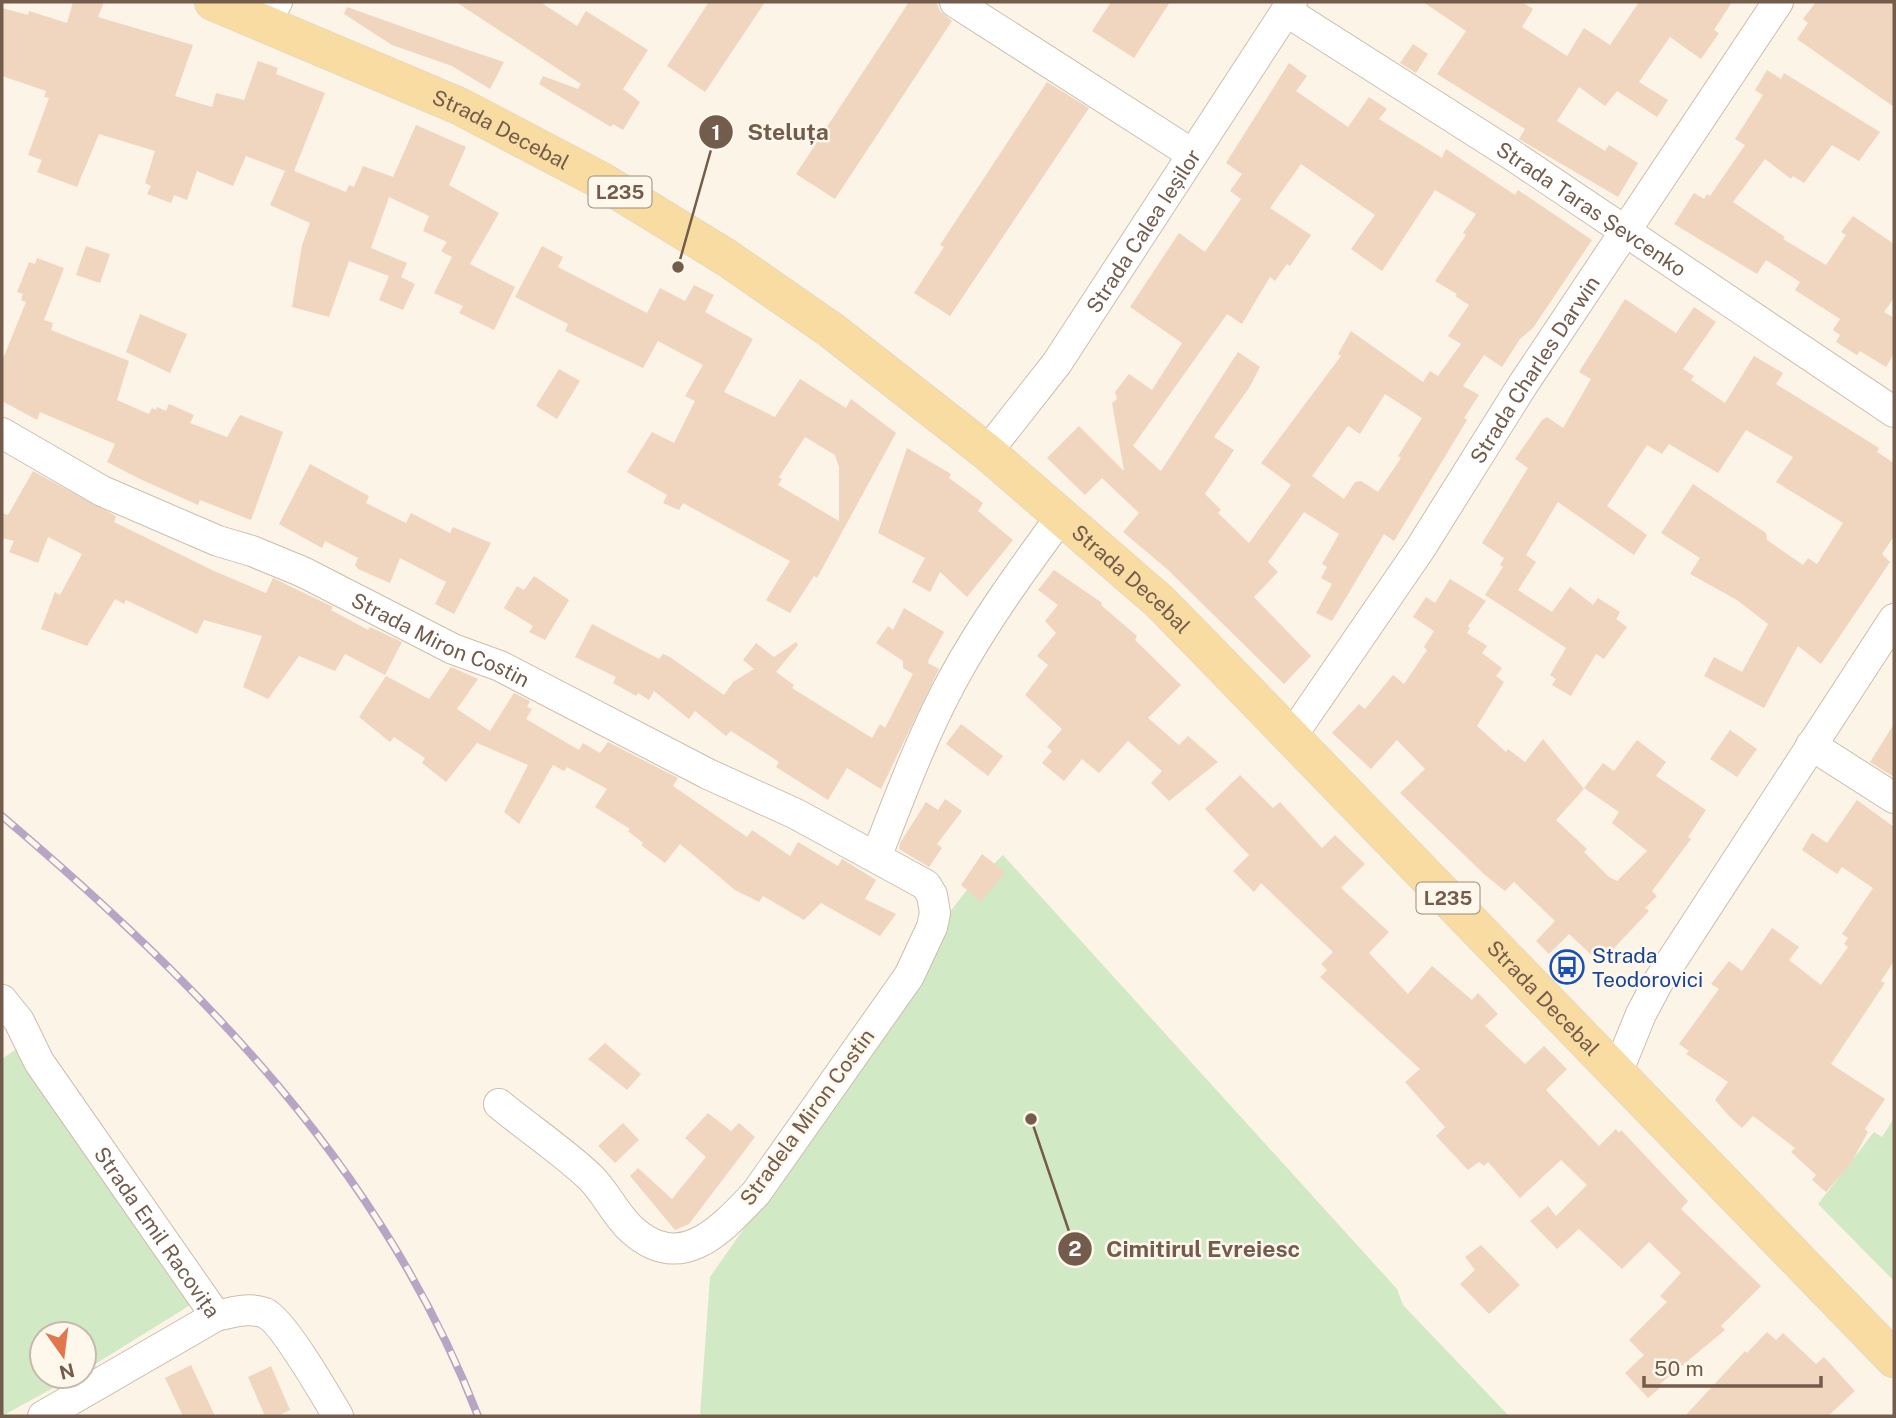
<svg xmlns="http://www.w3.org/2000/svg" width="1896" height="1418" viewBox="0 0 1896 1418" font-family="'Public Sans',sans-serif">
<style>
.green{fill:#d2e9c5}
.building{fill:#f0d5bf;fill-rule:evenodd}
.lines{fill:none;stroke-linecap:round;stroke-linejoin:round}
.minor-casing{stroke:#cdbdad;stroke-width:32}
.major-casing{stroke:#d8d1cd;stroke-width:38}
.minor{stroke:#fff;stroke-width:30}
.major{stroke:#f8dca1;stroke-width:37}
.rail-casing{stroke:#b8a5c5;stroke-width:8}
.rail{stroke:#fef8ec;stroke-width:5;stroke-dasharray:16;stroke-linecap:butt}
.labels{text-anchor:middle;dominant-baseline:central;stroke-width:5;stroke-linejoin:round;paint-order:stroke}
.shield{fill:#fef8ec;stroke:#9d8b7c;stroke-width:2}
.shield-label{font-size:19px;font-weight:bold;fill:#745c4c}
.street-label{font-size:21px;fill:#745c4c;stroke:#fef8ec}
.transit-label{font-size:21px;fill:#164399;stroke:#fef8ec;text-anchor:start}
.leader{fill:none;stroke:#745c4c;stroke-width:2.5}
.callout-dot{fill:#745c4c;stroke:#fef8ec;stroke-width:2.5}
.mark-label{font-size:21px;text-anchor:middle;font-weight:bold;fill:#fff}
.callout-label{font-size:23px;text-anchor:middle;font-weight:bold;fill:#745c4c;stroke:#fef8ec;stroke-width:5;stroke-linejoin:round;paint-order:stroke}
</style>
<rect width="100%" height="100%" fill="#fcf4e6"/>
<!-- green -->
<path class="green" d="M1003 855 1397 1289 1403 1305 1509 1416H700L710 1277 903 1001 946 917 966 891Z
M21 1046 192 1304 84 1371V1334H42V1376H75L2 1416V1059Z
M1894 1118V1281L1818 1204 1874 1132 1882 1137Z"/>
<!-- building -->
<path class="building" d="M73 2H104L98 17 193 45 175 96 212 107 216 93 244 100 258 61 278 68 276 74 325 93 294 171 346 192 349 185 354 187 363 166 393 177 416 125 466 147 449 185 499 213 470 264 515 287 494 330 459 313 463 306 434 293 452 257 441 251 447 242 423 231 429 216 389 197 371 248 407 263 401 277 415 284 403 310 379 300 389 276 349 261 329 317 292 307 302 245 310 223 270 205 285 171 246 156 233 186 197 171 187 200 174 195 171 203 147 194 151 186 145 183 155 151 99 134 77 187 37 172 42 160 28 155 49 98 44 97 46 91 2 76V8L28 15 29 11 67 23Z
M456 2H540L577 26 586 11 648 50 623 89 640 102 623 130 613 124 611 127 539 84 543 76 578 89 581 84Z
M709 2H765L705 92 667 66Z
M909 2H936L940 11 952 21 835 199 796 174Z
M1111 2H1170L1134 58 1092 31Z
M1423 2H1522L1533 9 1522 27 1567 56 1584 28 1610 45 1639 2H1732L1714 30 1719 33 1701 59 1670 37 1639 82 1668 100 1657 117 1617 91 1605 106 1579 87 1557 121 1605 151 1609 145 1638 163 1618 197 1519 139 1525 129 1437 74 1466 31Z
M1816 2H1894V107L1797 39 1808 23 1803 19Z
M347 7 465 49 504 62 490 89 452 66 392 45 344 14Z
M1413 44 1428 54 1416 73 1400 63Z
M1289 63 1307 76 1296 91 1348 127 1369 97 1387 109 1379 119 1442 158 1446 149 1515 195 1518 190 1592 240 1533 328 1520 339 1502 367 1484 355 1463 386 1479 395 1464 418 1467 420 1394 541 1384 534 1332 621 1316 613 1332 584 1321 578 1327 567 1322 564 1339 534 1304 512 1268 562 1278 572 1254 597 1311 656 1284 684 1167 569 1123 532 1139 513 1102 478 1085 495 1047 458 1079 426 1124 471 1112 403 1117 399 1115 392 1129 374 1152 390 1182 343 1130 307 1179 233 1205 252 1241 199 1230 191 1242 174 1226 163ZM1301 164 1375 215 1351 249 1382 271 1435 190 1476 214 1463 233 1466 235 1435 281 1457 294 1455 296 1469 305 1448 336 1461 344 1438 376 1430 371 1423 382 1351 331 1338 354 1341 356 1261 463 1291 485 1249 543 1218 513 1221 510 1205 494 1234 450 1214 437 1249 388 1260 367 1238 352 1161 471 1133 446 1227 314 1242 324 1270 277 1275 281 1287 264 1290 266 1311 235 1270 208ZM1385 394 1422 418 1398 456 1401 458 1378 492 1361 481 1355 482 1344 499 1312 476 1348 426 1360 434Z
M1767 70 1781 79 1784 73 1880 132 1859 161 1832 145 1804 183 1793 176 1791 179 1765 159 1733 202 1785 237 1783 239 1826 265 1846 235 1841 232 1853 216 1894 244V298L1884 312 1894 318V354L1886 367 1860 351 1857 355 1836 342 1840 335 1833 330 1840 319 1795 290 1800 282 1766 260 1757 274 1674 224 1694 193 1704 199 1707 194 1710 196 1745 145 1735 139 1763 95 1755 90Z
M1047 82 1089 108 950 316 914 293 944 247 940 245Z
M86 246 110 254 100 283 76 275Z
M542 246 563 257 558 267 647 313 660 288 685 301 694 285 714 295 705 312 753 339 724 392 775 417 800 379 846 408 851 399 896 433 817 578 814 576 790 613 766 600 790 561 683 503 679 510 663 503 667 495 627 472 652 432 674 443 695 401 685 396 703 365 658 341 643 368 565 331 568 324 515 297ZM805 437 835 455 839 467V521L778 485 782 479 779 477Z
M37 258 64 268 44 320 53 323 51 330 129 361 117 400 149 414 152 408 156 410 157 407 166 411 169 404 194 415 190 423 227 437 240 415 283 432 251 520 200 500 198 505 140 479 107 462 115 444 40 412 37 420 2 401V361L26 302 21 300 23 294 17 292 29 262 35 264Z
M1625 299 1676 333 1694 307 1716 322 1683 369 1694 376 1691 380 1725 403 1754 356 1783 373 1776 384 1879 448 1877 452 1894 463V536L1882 554 1890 562 1821 664 1798 646 1764 708 1704 676 1714 657 1742 672 1768 624 1737 600 1690 574 1700 558 1661 533 1693 484 1766 533 1767 540 1803 565 1808 558 1817 564 1843 523 1776 482 1793 457 1746 430 1718 473 1669 444 1662 454 1647 445 1607 506 1647 535 1634 555 1558 502 1526 555 1536 562 1518 590 1552 612 1570 587 1593 605 1598 598 1620 612 1616 619 1627 627 1604 659 1596 654 1571 696 1552 685 1556 679 1550 675 1566 648 1485 595 1503 567 1500 565 1504 558 1482 543 1528 468 1515 459 1542 420 1547 417 1563 428 1591 379 1579 372Z
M140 314 187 334 170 373 126 352Z
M559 369 580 381 557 419 536 406Z
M907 448 951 474 949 478 983 503 978 511 1013 540 967 597 940 572 930 592 912 582 925 558 878 533Z
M310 464 369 496 366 503 406 523 411 513 450 533 453 527 491 543 454 614 435 604 446 582 400 558 390 583 358 569 355 565 358 558 325 541 322 548 279 524Z
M33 471 116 516 114 522 214 571 266 593 273 578 333 607 331 610 368 630 370 627 402 642 385 675 345 654 335 671 299 656 268 699 243 687 262 636 204 620 197 634 126 600 124 604 115 599 87 646 41 629 55 592 60 595 82 554 48 537 38 563 9 552 14 541 2 538V513L8 515Z
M1054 570 1102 603 1101 605 1137 636 1135 640 1181 685 1148 718 1179 745 1188 736 1218 762 1169 801 1151 783 1162 771 1128 741 1099 773 1082 759 1064 781 1042 763 1052 751 1047 747 1062 729 1025 695 1048 665 1037 656 1056 633 1045 621 1058 605 1038 590Z
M534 576 569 600 545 640 529 632 533 626 504 608 517 586 524 590Z
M1450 579 1486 601 1468 626 1470 628 1467 633 1487 646 1482 653 1502 668 1496 676 1504 682 1477 726 1506 752 1508 749 1525 762 1543 739 1584 789 1556 820 1587 849 1584 852 1609 877 1617 881 1647 851 1612 823 1619 812 1584 788 1603 763 1614 771 1637 740 1666 762 1656 776 1706 810 1688 837 1691 839 1652 891 1657 896 1645 908 1649 911 1600 963 1569 934 1549 954 1536 941 1555 921 1514 882 1505 891 1485 875 1400 793 1425 769 1397 740 1371 769 1332 733 1359 704 1365 709 1393 675 1404 684 1427 650 1424 647 1434 631 1413 617 1426 597 1435 603Z
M904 608 944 632 929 659 928 663 939 669 881 789 847 768 828 800 776 767 779 762 731 731 726 736 695 711 689 719 654 691 649 700 638 693 636 696 613 683 616 677 575 657 592 624 659 659 663 654 670 657 724 695 733 682 754 669 743 660 756 643 774 657 796 642 798 645 776 672 794 685 792 688 872 738 880 724 885 728 913 674 903 668V661L876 643 888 626 893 630Z
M451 667 478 679 457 709 490 731 514 693 530 701 527 707 532 709 526 719 579 750 583 743 600 753 608 742 678 778 673 786 747 837 752 830 790 856 798 842 838 866 842 859 876 880 865 899 896 914 880 936 821 903 804 920 763 896 759 902 735 890 680 844 665 863 641 845 643 843 628 831 630 829 595 807 607 789 567 767 564 771 553 765 519 824 504 812 528 765 477 743 446 782 422 763 425 758 394 737 390 742 359 717 386 676 429 699Z
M961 724 1003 756 988 776 946 744Z
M1894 724V777L1870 762Z
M1730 730 1757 749 1737 777 1710 759Z
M1240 775 1273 808 1280 802 1322 848 1335 835 1365 864 1341 888 1389 932 1369 953 1408 994 1432 966 1472 1000 1478 993 1498 1014 1485 1026 1525 1064 1544 1046 1567 1069 1546 1090 1599 1146 1616 1129 1619 1133 1621 1130 1688 1201 1681 1209 1761 1286 1721 1326 1725 1330 1660 1384 1662 1386 1648 1398 1625 1373 1644 1355 1629 1340 1667 1302 1660 1296 1681 1273 1649 1242 1622 1269 1579 1229 1557 1249 1530 1221 1548 1206 1556 1216 1587 1185 1561 1160 1520 1198 1488 1162 1484 1166 1479 1162 1468 1170 1436 1136 1445 1127 1405 1082 1420 1069 1320 977 1327 970 1321 964 1333 952 1261 883 1254 892 1233 871 1249 855 1205 809Z
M945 799 962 811 937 844 942 848 929 867 899 849 900 843 926 802 938 810Z
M1857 800 1894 827V961L1881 981 1885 983 1831 1064 1885 1099 1865 1129 1868 1132 1851 1163 1826 1192 1812 1180 1816 1175 1791 1152 1795 1148 1753 1116 1742 1128 1728 1115 1715 1100 1728 1082 1686 1054 1689 1051 1679 1044 1719 989 1711 984 1729 961 1742 971 1772 928 1799 947 1789 960 1821 985 1848 947 1844 944 1848 938 1842 934 1873 888 1842 867 1837 874 1802 850 1812 833 1827 843Z
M982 854 1005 872 981 902 961 885Z
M605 1043 641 1074 627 1090 588 1059Z
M708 1113 731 1131 739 1123 755 1137 689 1224 675 1230 630 1176 638 1168 672 1199 706 1157 685 1138Z
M623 1123 639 1140 615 1163 598 1146Z
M1481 1245 1520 1285 1489 1314 1460 1284 1475 1270 1465 1257Z
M1767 1332 1776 1340 1783 1333 1816 1364 1824 1357 1855 1391 1828 1416H1685L1745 1351 1747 1353Z
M191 1365 215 1416H183L165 1378Z
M271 1366 290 1410 278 1416H265L248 1377Z"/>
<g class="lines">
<defs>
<g id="minor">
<path d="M955 2 1192 154"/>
<path id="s1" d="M1286 11 1512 155 1894 412"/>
<path d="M265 23 277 2"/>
<path id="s2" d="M2 433 102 491 218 541 252 551 303 572 453 649 500 666 708 774 796 814 926 885 932 895 935 913 932 927 909 976 756 1193C721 1230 681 1275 631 1229 615 1214 606 1193 591 1178 565 1153 528 1128 499 1104"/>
<path id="s3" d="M987 452 1057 363 1292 2"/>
<path id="s4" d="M1291 737 1420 549 1522 386 1778 2"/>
<path d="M1811 745 1894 798"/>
<path d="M877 855C900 796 923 734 953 679 984 622 1022 570 1060 518"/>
<path id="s5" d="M2 1000 19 1021 39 1062 216 1316"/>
<path d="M1617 1073 1641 1014 1658 982 1894 619"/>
<path d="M43 1416 216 1316C232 1312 249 1307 265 1313 283 1321 326 1396 338 1416"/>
</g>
<g id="major">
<path id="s6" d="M213 2 459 106 600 180 727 258 831 330 987 452 1160 602 1208 651 1894 1359"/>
</g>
</defs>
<!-- minor casing -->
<use href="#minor" class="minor-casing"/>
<!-- major casing -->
<use href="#major" class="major-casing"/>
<!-- minor -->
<use href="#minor" class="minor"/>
<!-- major -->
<use href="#major" class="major"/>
<defs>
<path id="rail" d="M2 816C201 985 382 1168 478 1416"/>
</defs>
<!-- rail casing -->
<use href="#rail" class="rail-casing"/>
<!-- rail -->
<use href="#rail" class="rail"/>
</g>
<!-- icons -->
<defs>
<symbol id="bus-ring" viewBox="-11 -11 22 22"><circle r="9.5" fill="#fef8ec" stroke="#1a4fb4" stroke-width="1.5"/><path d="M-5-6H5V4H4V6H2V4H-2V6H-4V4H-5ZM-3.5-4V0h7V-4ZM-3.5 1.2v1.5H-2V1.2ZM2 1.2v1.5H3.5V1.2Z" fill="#1a4fb4"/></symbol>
</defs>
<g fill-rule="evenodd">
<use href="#bus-ring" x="1548" y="948" width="38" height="38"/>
</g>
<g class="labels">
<!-- shield labels -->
<g class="shield">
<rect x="588.5" y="176.5" width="63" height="31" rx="5"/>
<rect x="1416.5" y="882.5" width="63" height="31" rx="5"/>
</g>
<g class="shield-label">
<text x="620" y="192">L235</text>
<text x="1448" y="898">L235</text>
</g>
<!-- street labels -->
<g class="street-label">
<text stroke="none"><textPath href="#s6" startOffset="315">Strada Decebal</textPath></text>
<text stroke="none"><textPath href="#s1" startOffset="364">Strada Taras Șevcenko</textPath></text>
<text stroke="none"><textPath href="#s3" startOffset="271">Strada Calea Ieșilor</textPath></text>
<text stroke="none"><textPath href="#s4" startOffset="441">Strada Charles Darwin</textPath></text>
<text stroke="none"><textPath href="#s6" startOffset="1092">Strada Decebal</textPath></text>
<text stroke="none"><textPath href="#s2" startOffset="486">Strada Miron Costin</textPath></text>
<text stroke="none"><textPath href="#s6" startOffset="1680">Strada Decebal</textPath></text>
<text transform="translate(807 1117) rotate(-54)">Stradela Miron Costin</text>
<text stroke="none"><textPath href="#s5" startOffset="280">Strada Emil Racovița</textPath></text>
</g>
<!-- transit labels -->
<g class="transit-label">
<text x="1592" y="955">Strada<tspan x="1592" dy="24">Teodorovici</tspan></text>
</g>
</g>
<!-- callouts -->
<path class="leader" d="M678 267L716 132M1031 1119L1075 1249"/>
<g class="callout-dot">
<circle cx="678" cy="267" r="7"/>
<circle cx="1031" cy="1119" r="7"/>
<circle cx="716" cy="132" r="18"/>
<circle cx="1075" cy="1249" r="18"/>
</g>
<g class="mark-label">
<text x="716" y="140">1</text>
<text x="1075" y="1256">2</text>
</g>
<g class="callout-label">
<text x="788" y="140">Steluța</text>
<text x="1203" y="1257">Cimitirul Evreiesc</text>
</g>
<!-- border -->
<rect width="1896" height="1418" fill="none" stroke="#745c4c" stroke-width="7"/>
<!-- north arrow -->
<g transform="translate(63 1355) rotate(166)"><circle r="33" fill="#fef8ec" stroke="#c7baac" stroke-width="2"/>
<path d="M0-5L12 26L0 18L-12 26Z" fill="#e1774f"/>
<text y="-10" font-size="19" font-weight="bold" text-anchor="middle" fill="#745c4c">N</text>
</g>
<!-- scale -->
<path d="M1644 1376v10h177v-10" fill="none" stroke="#745c4c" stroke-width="3.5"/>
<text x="1654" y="1376" font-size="21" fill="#745c4c" stroke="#fef8ec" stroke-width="5" paint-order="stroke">50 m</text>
</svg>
